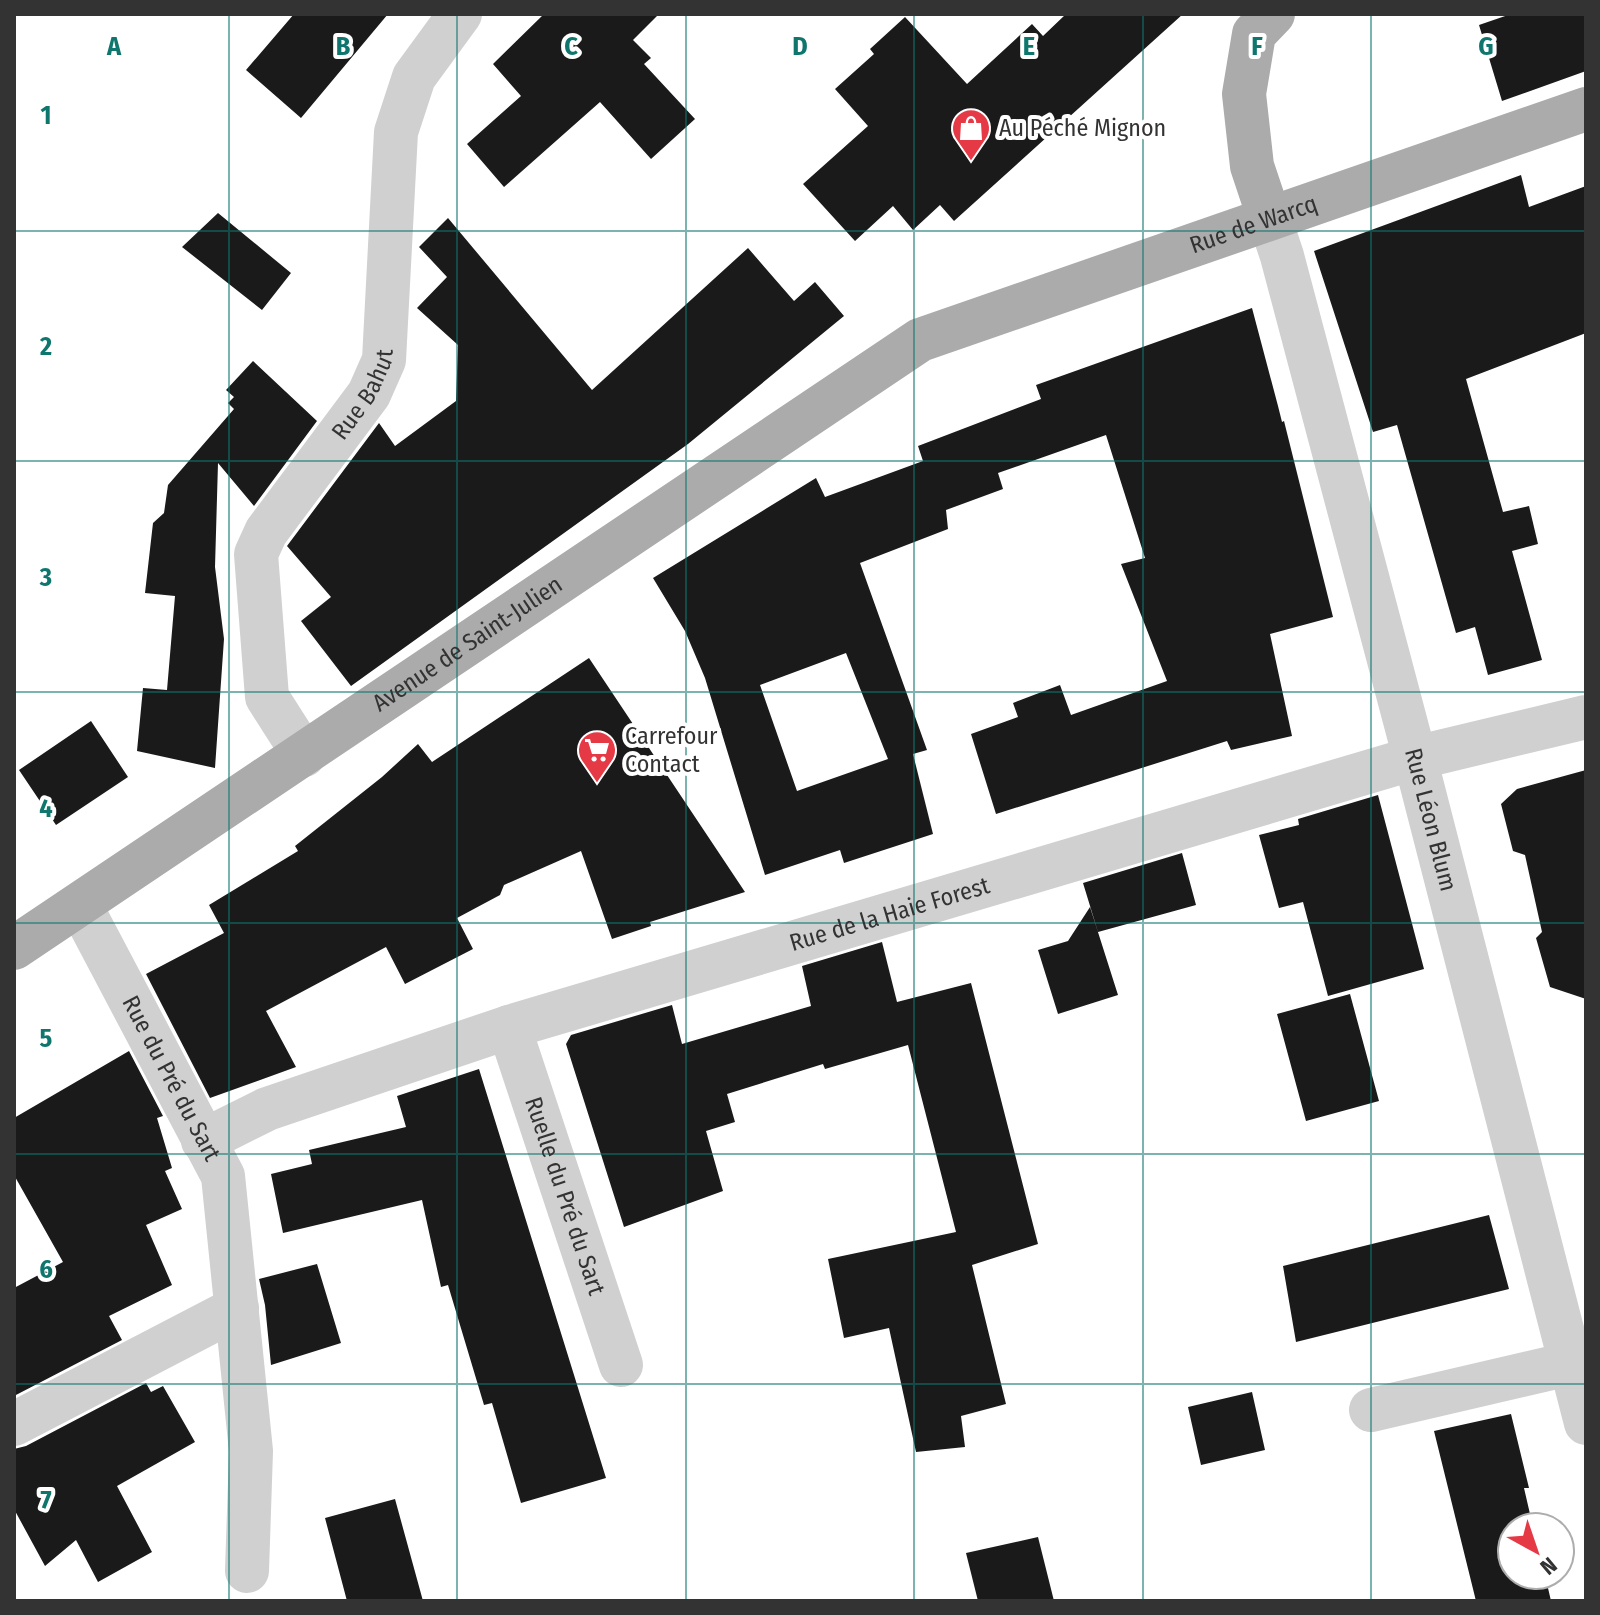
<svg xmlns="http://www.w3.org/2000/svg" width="1600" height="1615" viewBox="0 0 1600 1615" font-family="'Fira Sans Condensed',sans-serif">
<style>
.building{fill:#1a1a1a;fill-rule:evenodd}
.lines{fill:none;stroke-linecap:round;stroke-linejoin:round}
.minor{stroke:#d0d0d0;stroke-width:44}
.major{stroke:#ababab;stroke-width:44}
.grid{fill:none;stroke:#0f766e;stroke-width:2;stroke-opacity:0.55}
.labels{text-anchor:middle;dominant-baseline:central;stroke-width:8;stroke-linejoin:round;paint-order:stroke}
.poi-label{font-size:24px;fill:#333;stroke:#fff;text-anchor:start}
.street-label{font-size:24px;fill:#333;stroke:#fff}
.grid-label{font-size:26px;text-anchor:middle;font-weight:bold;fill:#0f766e;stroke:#fff;stroke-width:8;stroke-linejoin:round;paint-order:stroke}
</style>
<rect width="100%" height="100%" fill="#fff"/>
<!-- building -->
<path class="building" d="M294 14H388L301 118 246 70Z
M544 14H659L633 40 651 58 644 64 695 119 651 159 600 102 504 187 467 144 521 96 493 64Z
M1066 14H1183L954 221 940 205 913 230 893 206 855 241 803 184 868 126 835 89 874 54 870 49 905 17 967 84 1032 24 1043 36Z
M1511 14H1586V71L1502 101 1479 25Z
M1521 175 1529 207 1586 186V333L1466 379 1503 512 1529 506 1538 544 1512 551 1542 660 1488 675 1475 627 1456 633 1397 425 1373 432 1314 251Z
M218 213 291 273 262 310 182 247Z
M448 218 592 390 748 248 794 301 815 282 844 316 688 444 351 686 301 621 331 597 287 546 379 423 395 446 456 401 458 345 417 308 447 277 419 247Z
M1252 308 1278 406 1282 422 1284 421 1333 617 1270 634 1292 736 1231 750 1227 741 996 814 971 734 1018 717 1013 703 1060 685 1071 715 1167 681 1121 564 1145 558 1106 435 998 473 1003 489 946 510 948 529 860 563 927 750 913 754 933 834 844 863 840 850 765 875 705 678 685 631 653 578 816 478 825 497 923 461 918 446 1041 399 1036 385ZM846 653 888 759 797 791 760 685Z
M253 361 317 421 254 506 218 463 215 567 224 639 215 768 137 751 143 688 167 690 175 596 145 593 153 523 164 513 168 485 234 409 228 403 234 397 226 390Z
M589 658 745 892 650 922 651 926 612 939 581 851 504 885 500 895 457 918 473 949 405 984 386 947 266 1011 296 1067 210 1098 146 974 224 933 209 905 298 851 295 846 382 777 418 744 432 762Z
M91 721 128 777 56 825 19 770Z
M1586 770V999L1550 987 1536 938 1542 932 1525 855 1513 851 1501 804 1517 789Z
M1378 795 1424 969 1328 996 1303 902 1279 908 1259 835 1299 825 1298 819Z
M1182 853 1196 905 1098 932 1083 883Z
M1090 907 1118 995 1058 1014 1038 950 1068 941Z
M882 942 897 1002 971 983 1038 1244 972 1265 1006 1404 961 1416 965 1447 916 1452 889 1328 844 1338 828 1259 956 1232 908 1045 825 1069 823 1064 727 1094 735 1122 706 1131 723 1191 624 1227 566 1044 571 1035 672 1005 682 1044 811 1006 802 966Z
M1350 994 1379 1101 1306 1121 1277 1014Z
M129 1051 163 1116 157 1118 172 1168 165 1171 182 1209 146 1225 172 1285 109 1316 122 1340 14 1396V1288L63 1262 14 1175V1118Z
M479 1069 606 1478 521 1503 492 1403 484 1405 448 1285 441 1287 422 1200 283 1233 271 1174 312 1164 309 1150 406 1127 397 1096Z
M1489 1215 1509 1289 1296 1342 1283 1266Z
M317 1264 341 1343 271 1365 265 1305 259 1279Z
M146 1383 151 1392 163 1386 195 1442 117 1486 152 1552 98 1582 76 1540 45 1566 14 1509V1449L26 1446Z
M1252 1392 1265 1450 1201 1465 1188 1407Z
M1511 1414 1529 1488H1524L1533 1527H1512V1575H1545L1551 1601H1476L1434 1431Z
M395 1499 423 1601H347L325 1518Z
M1038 1537 1054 1601H978L966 1553Z"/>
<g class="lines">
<!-- minor -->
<g class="minor">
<path id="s1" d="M1269 217 1282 256 1415 758 1586 1423"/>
<path id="s2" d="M304 755 267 697 256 554 266 532 369 394 384 360 396 132 414 77 460 14"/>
<path id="s3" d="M80 905 223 1176 251 1451 247 1571"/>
<path id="s4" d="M509 1027 621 1365"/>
<path id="s5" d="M203 1141 267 1109 509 1027 1415 758 1586 717"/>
<path d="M1371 1410 1586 1360"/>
<path d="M14 1424 237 1308"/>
</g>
<!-- major -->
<g class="major">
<path d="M1269 217 1252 166 1244 94 1254 34 1273 14"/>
<path id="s6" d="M14 948 920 340 1586 109"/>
</g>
</g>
<!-- grid -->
<path class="grid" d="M229 14V1601M457 14V1601M686 14V1601M914 14V1601M1143 14V1601M1371 14V1601M14 231H1586M14 461H1586M14 692H1586M14 923H1586M14 1154H1586M14 1384H1586"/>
<!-- icons -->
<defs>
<symbol id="shop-pin" viewBox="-11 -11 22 30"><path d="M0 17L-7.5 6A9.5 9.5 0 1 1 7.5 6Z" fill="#e63946" stroke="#fff"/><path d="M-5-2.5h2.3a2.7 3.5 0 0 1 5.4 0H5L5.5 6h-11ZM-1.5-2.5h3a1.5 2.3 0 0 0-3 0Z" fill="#fff"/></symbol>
<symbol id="supermarket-pin" viewBox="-11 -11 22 30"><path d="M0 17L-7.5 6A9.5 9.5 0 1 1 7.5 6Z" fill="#e63946" stroke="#fff"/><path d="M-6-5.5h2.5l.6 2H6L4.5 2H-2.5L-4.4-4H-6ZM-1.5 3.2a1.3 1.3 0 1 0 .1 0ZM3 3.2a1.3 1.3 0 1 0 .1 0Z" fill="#fff"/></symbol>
</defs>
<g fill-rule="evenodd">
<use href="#shop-pin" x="949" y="106" width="44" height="60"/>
<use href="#supermarket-pin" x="575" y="728" width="44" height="60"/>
</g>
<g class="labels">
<!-- poi labels -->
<g class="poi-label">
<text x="999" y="128">Au Péché Mignon</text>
<text x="625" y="736">Carrefour<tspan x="625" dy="28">Contact</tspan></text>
</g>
<!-- street labels -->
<g class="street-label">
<text stroke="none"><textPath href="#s6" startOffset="1444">Rue de Warcq</textPath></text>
<text stroke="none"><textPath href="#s2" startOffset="406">Rue Bahut</textPath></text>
<text stroke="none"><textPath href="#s6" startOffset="546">Avenue de Saint-Julien</textPath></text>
<text stroke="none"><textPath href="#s1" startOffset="624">Rue Léon Blum</textPath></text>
<text stroke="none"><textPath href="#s5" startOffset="724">Rue de la Haie Forest</textPath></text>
<text stroke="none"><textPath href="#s3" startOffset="196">Rue du Pré du Sart</textPath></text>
<text stroke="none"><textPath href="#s4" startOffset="178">Ruelle du Pré du Sart</textPath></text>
</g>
</g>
<g class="grid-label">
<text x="114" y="55">A</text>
<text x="343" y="55">B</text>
<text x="571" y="55">C</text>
<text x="800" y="55">D</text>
<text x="1029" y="55">E</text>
<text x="1257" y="55">F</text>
<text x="1486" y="55">G</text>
<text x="46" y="124">1</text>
<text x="46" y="355">2</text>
<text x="46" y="586">3</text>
<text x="46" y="817">4</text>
<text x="46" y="1047">5</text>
<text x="46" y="1278">6</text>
<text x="46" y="1509">7</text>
</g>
<!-- border -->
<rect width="1600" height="1615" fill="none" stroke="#333333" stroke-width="32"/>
<!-- north arrow -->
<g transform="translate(1536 1551) rotate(140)"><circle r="38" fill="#ffffff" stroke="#adadad" stroke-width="2"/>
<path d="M0-6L14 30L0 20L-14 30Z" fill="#e63946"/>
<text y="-12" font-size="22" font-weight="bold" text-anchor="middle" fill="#333333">N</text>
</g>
</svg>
